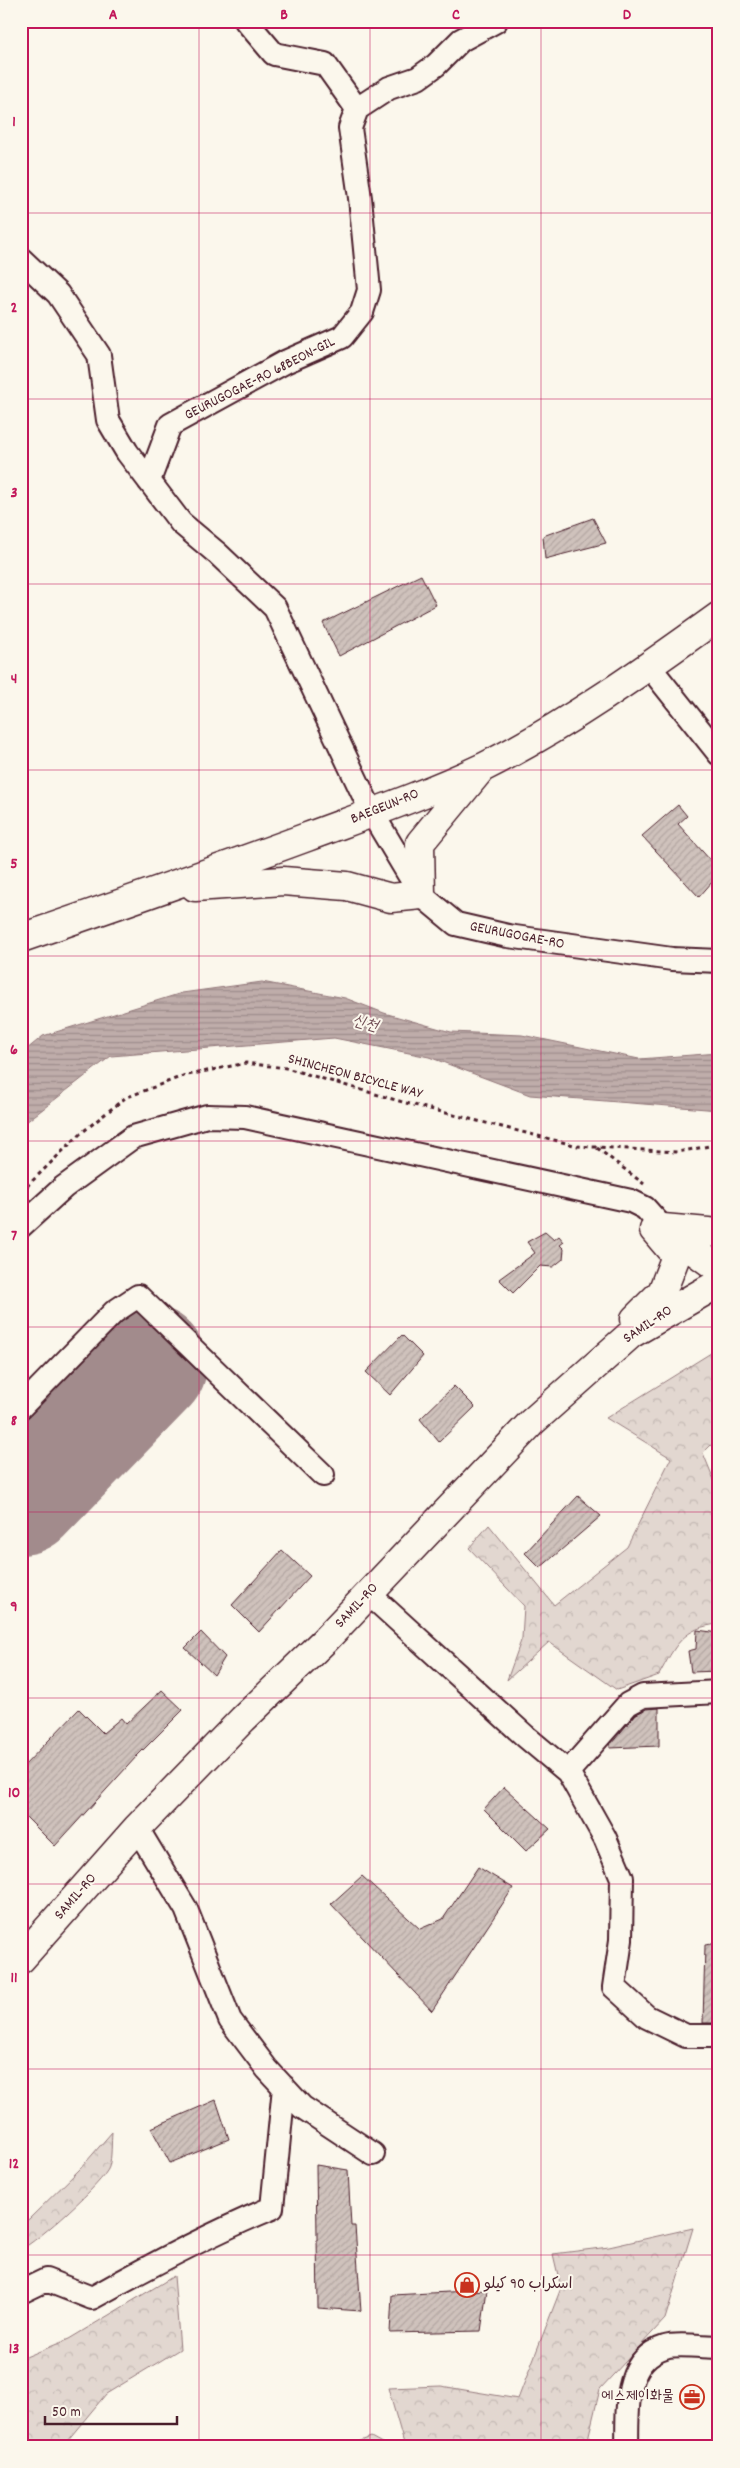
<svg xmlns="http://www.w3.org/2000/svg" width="740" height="2468" viewBox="0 0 740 2468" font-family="Dekko,'Playpen Sans Arabic','Poor Story',sans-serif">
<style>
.forest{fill:url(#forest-crowns);stroke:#967b7e}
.water{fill:url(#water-rules);stroke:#907477}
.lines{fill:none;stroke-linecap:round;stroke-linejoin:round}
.runway{stroke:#a28b8c;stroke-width:120}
.building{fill:url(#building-hatch);stroke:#4a1f2b}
.minor-casing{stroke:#4a1f2b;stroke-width:26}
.major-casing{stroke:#4a1f2b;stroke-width:31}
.path{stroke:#4a1f2b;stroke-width:3;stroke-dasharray:4 4;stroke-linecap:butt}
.minor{stroke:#fbf7ec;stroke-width:22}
.major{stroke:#fbf7ec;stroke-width:28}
.grid{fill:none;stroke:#c2185b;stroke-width:1;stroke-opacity:0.55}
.labels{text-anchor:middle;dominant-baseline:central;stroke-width:4;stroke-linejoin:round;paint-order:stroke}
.street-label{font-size:15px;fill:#4a1f2b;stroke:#fbf7ec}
.poi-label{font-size:15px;fill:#4a1f2b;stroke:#fbf7ec;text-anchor:start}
.water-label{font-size:16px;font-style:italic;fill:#6d4a51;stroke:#fbf7ec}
.neatline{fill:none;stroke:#c2185b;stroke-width:2}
.grid-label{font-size:16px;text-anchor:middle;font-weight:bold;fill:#c2185b}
</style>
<defs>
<pattern id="forest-crowns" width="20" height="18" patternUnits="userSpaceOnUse" patternTransform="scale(1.25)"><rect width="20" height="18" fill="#e2d7d0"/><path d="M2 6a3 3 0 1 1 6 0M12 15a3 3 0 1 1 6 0" fill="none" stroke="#c3b8b3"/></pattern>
<pattern id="water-rules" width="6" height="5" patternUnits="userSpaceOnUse" patternTransform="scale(1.25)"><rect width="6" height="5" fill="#bfadaa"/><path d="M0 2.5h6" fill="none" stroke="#9d8c8b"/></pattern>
<pattern id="building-hatch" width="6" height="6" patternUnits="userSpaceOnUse" patternTransform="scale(1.25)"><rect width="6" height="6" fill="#cfc2bc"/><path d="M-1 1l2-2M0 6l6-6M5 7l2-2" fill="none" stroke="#b3a6a2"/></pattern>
</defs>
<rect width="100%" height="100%" fill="#fbf7ec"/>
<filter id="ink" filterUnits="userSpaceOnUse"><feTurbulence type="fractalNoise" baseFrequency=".02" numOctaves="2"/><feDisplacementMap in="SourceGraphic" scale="10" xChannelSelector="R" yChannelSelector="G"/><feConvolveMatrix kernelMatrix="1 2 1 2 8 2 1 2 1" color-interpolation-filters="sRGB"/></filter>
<g filter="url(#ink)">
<!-- forest -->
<path class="forest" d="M719 1348V1437L703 1453 719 1492V1624C683 1627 675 1646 659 1675L617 1690 549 1642 507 1680 522 1638 524 1606 469 1548 489 1525 554 1605 627 1547 671 1458 606 1418Z
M112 2132C111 2143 112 2156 109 2167 105 2181 36 2243 21 2249V2224L29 2219 80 2169Z
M693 2228 665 2319 600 2389 586 2447H405L388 2388 441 2386 518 2399 561 2288 553 2254 609 2247Z
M174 2276 180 2349 106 2394 62 2447H21V2359L69 2339Z
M371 2437 389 2447H345Z"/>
<!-- water -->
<path class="water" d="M262 982 345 998 384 1013 451 1032 522 1035 639 1059 719 1053V1110L530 1095 429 1057 334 1038 111 1056 21 1126V1054L43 1036 182 993Z"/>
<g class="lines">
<!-- runway -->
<path class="runway" d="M21 1495 147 1365"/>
</g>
<!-- building -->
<path class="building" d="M593 518 606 543 545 559 543 536Z
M421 575 436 605 339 656 323 623Z
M678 805 687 816 678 824 719 870V874L699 897 642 836Z
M545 1232 554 1240 559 1236 564 1242 560 1245 564 1249 563 1259 553 1267 540 1266 513 1293 499 1279 535 1253 527 1242Z
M402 1335 423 1356 390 1395 366 1372Z
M454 1386 475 1407 439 1442 420 1419Z
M578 1496 601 1516 540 1568 525 1553Z
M282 1550 310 1576 259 1632 232 1605Z
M697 1630 719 1633V1671L691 1672 688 1651 696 1649Z
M201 1632 225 1657 214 1675 185 1648Z
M162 1690 183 1710 137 1756 55 1846 21 1812V1769L79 1709 103 1733 121 1718 126 1724Z
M659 1708V1746L610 1748V1745L636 1714 647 1709Z
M504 1787 550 1829 526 1851 484 1809Z
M478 1867 513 1888 432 2011 331 1904 362 1876 420 1929 443 1919Z
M719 1943V2023H703L705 1945Z
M216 2100 229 2139 170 2163 151 2128Z
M316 2165 348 2170 351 2226H355L361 2311 318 2308Z
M487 2290 481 2331 390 2333 392 2295Z"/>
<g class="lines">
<defs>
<path id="minor" d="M246 21 274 54 325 64 357 109
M21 259 58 294 99 355 108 420 127 452 181 523 218 554 275 608 372 813 421 895 456 924 508 936 672 959 719 961
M149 481 170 425 285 362 342 337 362 312 369 290 360 198 350 128 357 109 389 88 418 78 436 65 461 40 496 21
M649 666 719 754
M21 1226 64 1187 133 1137 207 1116 245 1117 631 1201 645 1208 663 1228
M21 1407 114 1312 138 1296 323 1475
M368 1593 525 1736 568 1772 605 1838 622 1878 621 1940 614 1987 647 2017 686 2036H719
M568 1772 628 1704 643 1696 719 1692
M137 1828 186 1909 230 2020 267 2069 302 2107 373 2154
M21 2292 46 2280 92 2298C151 2265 209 2234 272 2208L284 2087
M627 2447C628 2412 622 2360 665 2347 677 2343 705 2347 719 2347"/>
<path id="major" d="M195 887 283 881 347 886 391 898 421 895 420 843 480 770
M21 938C117 905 212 872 307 837 366 815 427 794 484 767 567 725 644 670 719 616
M663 1228 719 1233
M664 1229 719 1269
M635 1319 662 1292 676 1256 654 1230
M21 1959 137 1828 243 1719 324 1641 532 1422 631 1334 719 1283"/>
</defs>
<!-- minor casing -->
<use href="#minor" class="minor-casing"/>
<!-- major casing -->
<use href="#major" class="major-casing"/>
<!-- path -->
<path class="path" d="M597 1148 644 1184
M21 1192 80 1134 125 1098 183 1076 246 1063 286 1068 406 1103 578 1146 678 1152 719 1144"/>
<!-- minor -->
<use href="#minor" class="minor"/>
<!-- major -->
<use href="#major" class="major"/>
</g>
</g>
<!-- grid -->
<path class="grid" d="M199 21V2447M370 21V2447M541 21V2447M21 213H719M21 399H719M21 584H719M21 770H719M21 956H719M21 1141H719M21 1327H719M21 1512H719M21 1698H719M21 1884H719M21 2069H719M21 2255H719"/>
<!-- icons -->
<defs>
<symbol id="shop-ring" viewBox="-11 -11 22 22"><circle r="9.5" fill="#fbf7ec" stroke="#c8321e" stroke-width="1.5"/><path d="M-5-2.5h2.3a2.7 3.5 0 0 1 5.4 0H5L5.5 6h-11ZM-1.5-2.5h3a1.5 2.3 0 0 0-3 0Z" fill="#c8321e"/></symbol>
<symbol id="office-ring" viewBox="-11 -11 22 22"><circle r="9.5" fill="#fbf7ec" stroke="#c8321e" stroke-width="1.5"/><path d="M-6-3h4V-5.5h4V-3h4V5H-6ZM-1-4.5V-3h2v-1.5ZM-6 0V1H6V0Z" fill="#c8321e"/></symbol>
</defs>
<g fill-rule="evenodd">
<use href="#shop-ring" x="453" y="2271" width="28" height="28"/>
<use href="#office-ring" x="678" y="2383" width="28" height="28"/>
</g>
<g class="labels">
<!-- street labels -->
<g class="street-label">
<text transform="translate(260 379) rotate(-27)">GEURUGOGAE-RO 68BEON-GIL</text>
<text transform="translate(385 807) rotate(-22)">BAEGEUN-RO</text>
<text transform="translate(517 936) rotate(11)">GEURUGOGAE-RO</text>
<text transform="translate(355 1077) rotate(15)">SHINCHEON BICYCLE WAY</text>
<text transform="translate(648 1325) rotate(-34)">SAMIL-RO</text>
<text transform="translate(357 1606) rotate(-47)">SAMIL-RO</text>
<text transform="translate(76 1897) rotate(-49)">SAMIL-RO</text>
</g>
<!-- poi labels -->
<g class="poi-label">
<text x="484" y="2285">اسكراب 90 كيلو</text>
<text x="674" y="2397" text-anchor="end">에스제이화물</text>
</g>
<!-- water labels -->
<g class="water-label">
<text transform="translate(365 1024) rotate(16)">신천</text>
</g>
</g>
<!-- margin -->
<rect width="740" height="2468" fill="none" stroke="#fbf7ec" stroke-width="55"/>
<!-- scale -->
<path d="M45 2416v8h132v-8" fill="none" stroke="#4a1f2b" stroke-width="2.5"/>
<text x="52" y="2416" font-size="15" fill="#4a1f2b" stroke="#fbf7ec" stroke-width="4" paint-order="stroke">50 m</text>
<rect x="28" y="28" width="684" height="2412" class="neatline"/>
<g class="grid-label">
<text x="113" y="19">A</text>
<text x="284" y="19">B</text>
<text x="456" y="19">C</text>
<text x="627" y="19">D</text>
<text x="14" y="126">1</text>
<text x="14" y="312">2</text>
<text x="14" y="497">3</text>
<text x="14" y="683">4</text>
<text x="14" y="868">5</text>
<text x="14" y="1054">6</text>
<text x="14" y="1240">7</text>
<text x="14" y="1425">8</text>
<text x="14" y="1611">9</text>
<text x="14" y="1797">10</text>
<text x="14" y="1982">11</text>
<text x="14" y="2168">12</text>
<text x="14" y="2353">13</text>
</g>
</svg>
